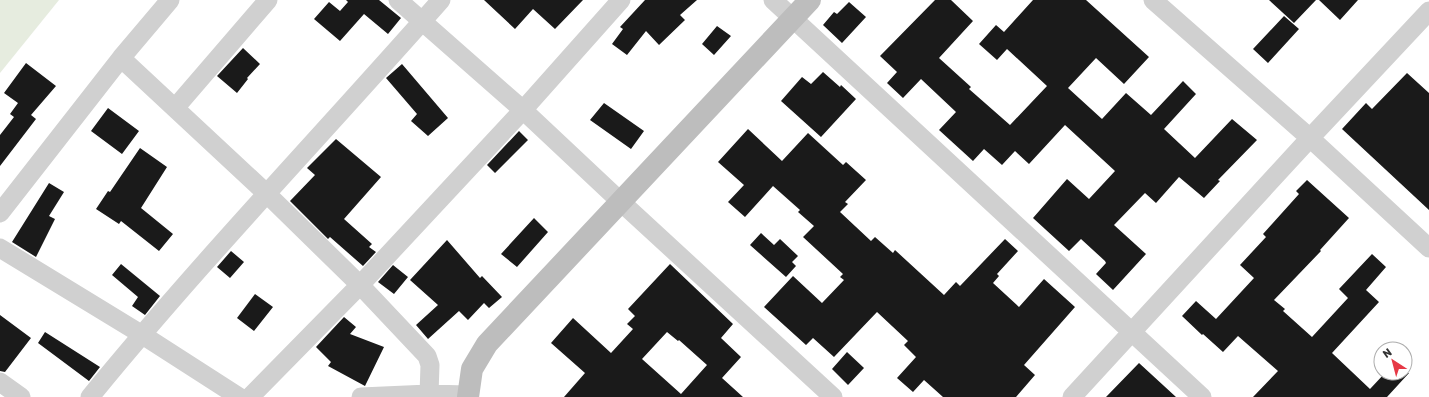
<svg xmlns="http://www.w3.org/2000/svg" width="1429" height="397" viewBox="0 0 1429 397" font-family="Rubik,sans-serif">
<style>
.green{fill:#e6ecdf}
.building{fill:#1a1a1a;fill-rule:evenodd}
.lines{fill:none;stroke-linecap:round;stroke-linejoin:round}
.street{stroke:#d0d0d0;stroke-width:19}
.secondary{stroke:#bdbdbd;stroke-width:22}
</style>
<rect width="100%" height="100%" fill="#fff"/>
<!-- green -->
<path class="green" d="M0 0H59L0 73Z"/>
<!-- building -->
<path class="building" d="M346 0H379L401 18 388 34 364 14 340 41 314 19 329 2 340 11 348 2Z
M484 0H583L555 29 533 9 515 29Z
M645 0H697L680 15 685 20 659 45 646 31 627 55 612 44 623 29 620 27Z
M935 0H951L973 21 939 58 971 87 969 89 1010 125 1047 86 1007 49 997 60 979 44 996 25 1004 32 1033 0H1086L1149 57 1124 84 1096 58 1068 88 1102 119 1126 93 1151 115 1183 81 1196 94 1164 129 1195 158 1232 119 1257 140 1218 180 1220 181 1204 198 1179 177 1156 203 1145 193 1114 225 1146 254 1113 290 1096 274 1106 263 1105 261 1081 239 1069 251 1033 218 1067 179 1089 199 1115 171 1065 125 1029 164 1015 151 1002 165 984 149 973 161 939 130 956 112 921 79 903 98 887 83 897 72 880 56Z
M1269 0H1316L1294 23Z
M1319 0H1358L1340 20Z
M849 2 866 17 842 43 823 25 834 12 837 14Z
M1284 16 1299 29 1268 63 1253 49Z
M717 26 731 36 714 55 702 44Z
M243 48 260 64 247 78 248 79 237 93 217 76Z
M26 63 56 86 31 115 36 119 0 166V135L14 117 10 114 18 103 4 93Z
M402 64 448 118 428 136 411 121 417 114 386 78Z
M823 72 840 87 841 85 856 99 821 137 781 101 802 77 811 84Z
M1407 73 1429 93V210L1342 129 1366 103 1372 109Z
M604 103 644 131 631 149 590 120Z
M108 108 139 131 122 154 91 131Z
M748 129 782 161 808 133 843 165 846 162 866 180 845 202 848 204 840 212 871 241 875 237 893 253 895 250 944 295 956 282 960 286 1005 239 1018 251 997 274 999 276 993 283 1019 307 1044 279 1075 307 1024 365 1035 375 1016 397H943L924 380 913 392 897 378 916 357 904 345 908 341 877 312 834 357 813 338 806 345 764 307 793 276 822 303 844 280 840 277 843 274 803 237 814 226 798 212 800 210 773 186 745 217 728 202 744 185 718 162Z
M519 131 528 140 495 173 487 165Z
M336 139 381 177 344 219 372 244 369 247 376 252 363 266 330 237 328 239 290 201 315 175 307 168Z
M140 148 167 167 141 208 173 234 159 251 121 221 119 224 96 209 108 191 110 192Z
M1307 180 1349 218 1320 250 1321 251 1274 300 1285 309 1283 311 1312 337 1348 298 1339 289 1372 254 1386 267 1366 290 1379 302 1332 353 1370 389 1385 373H1409L1387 397H1253L1278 371 1238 336 1223 352 1203 334 1202 335 1182 316 1196 301 1216 319 1254 278 1240 265 1266 237 1263 234 1299 194 1296 191Z
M49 183 64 192 49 216 55 219 36 257 12 242Z
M534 218 548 232 517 267 501 254Z
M761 233 774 245 780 239 798 256 792 262 796 266 786 277 750 245Z
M447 240 480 278 482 276 502 297 489 308 484 303 468 320 459 311 428 339 416 325 438 305 410 280Z
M231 251 244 262 230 278 217 267Z
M121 264 160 296 145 315 132 306 138 297 112 275Z
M670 264 733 324 721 338 741 357 722 378 743 397H564L585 373 551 343 573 318 611 353 633 329 627 324 635 316 628 309ZM667 332 678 341 679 340 707 365 681 394 642 359Z
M393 265 408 277 394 294 378 282Z
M255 294 273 307 254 331 237 318Z
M0 315 31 338 5 372 0 371Z
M344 317 356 327 350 334 384 347 365 386 328 366 331 362 316 347Z
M45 332 100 367 89 381 38 343Z
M847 352 864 368 848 385 832 369Z
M1139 363 1176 397H1106Z"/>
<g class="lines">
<!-- street -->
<path class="street" d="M170 0 121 58 266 193 360 285 427 356 430 365 429 394
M398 0 523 110 621 202 833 397
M773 0 1202 397
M1153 0 1310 138 1429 248
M175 108 268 0
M0 213 121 58
M0 248 141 334 239 397
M0 382 21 397
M90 397C202 260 324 133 441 0
M250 397 360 285 523 110 621 0
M361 397 429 394 467 395
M1072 397 1310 138 1429 11"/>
<!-- secondary -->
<path class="secondary" d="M468 397 472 369 487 344 810 0"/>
</g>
<!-- north arrow -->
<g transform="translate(1393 361) rotate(324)"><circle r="19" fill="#ffffff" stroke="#adadad"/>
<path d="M0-3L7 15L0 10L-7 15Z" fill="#e63946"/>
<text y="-6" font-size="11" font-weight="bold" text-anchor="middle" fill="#333333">N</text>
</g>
</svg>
